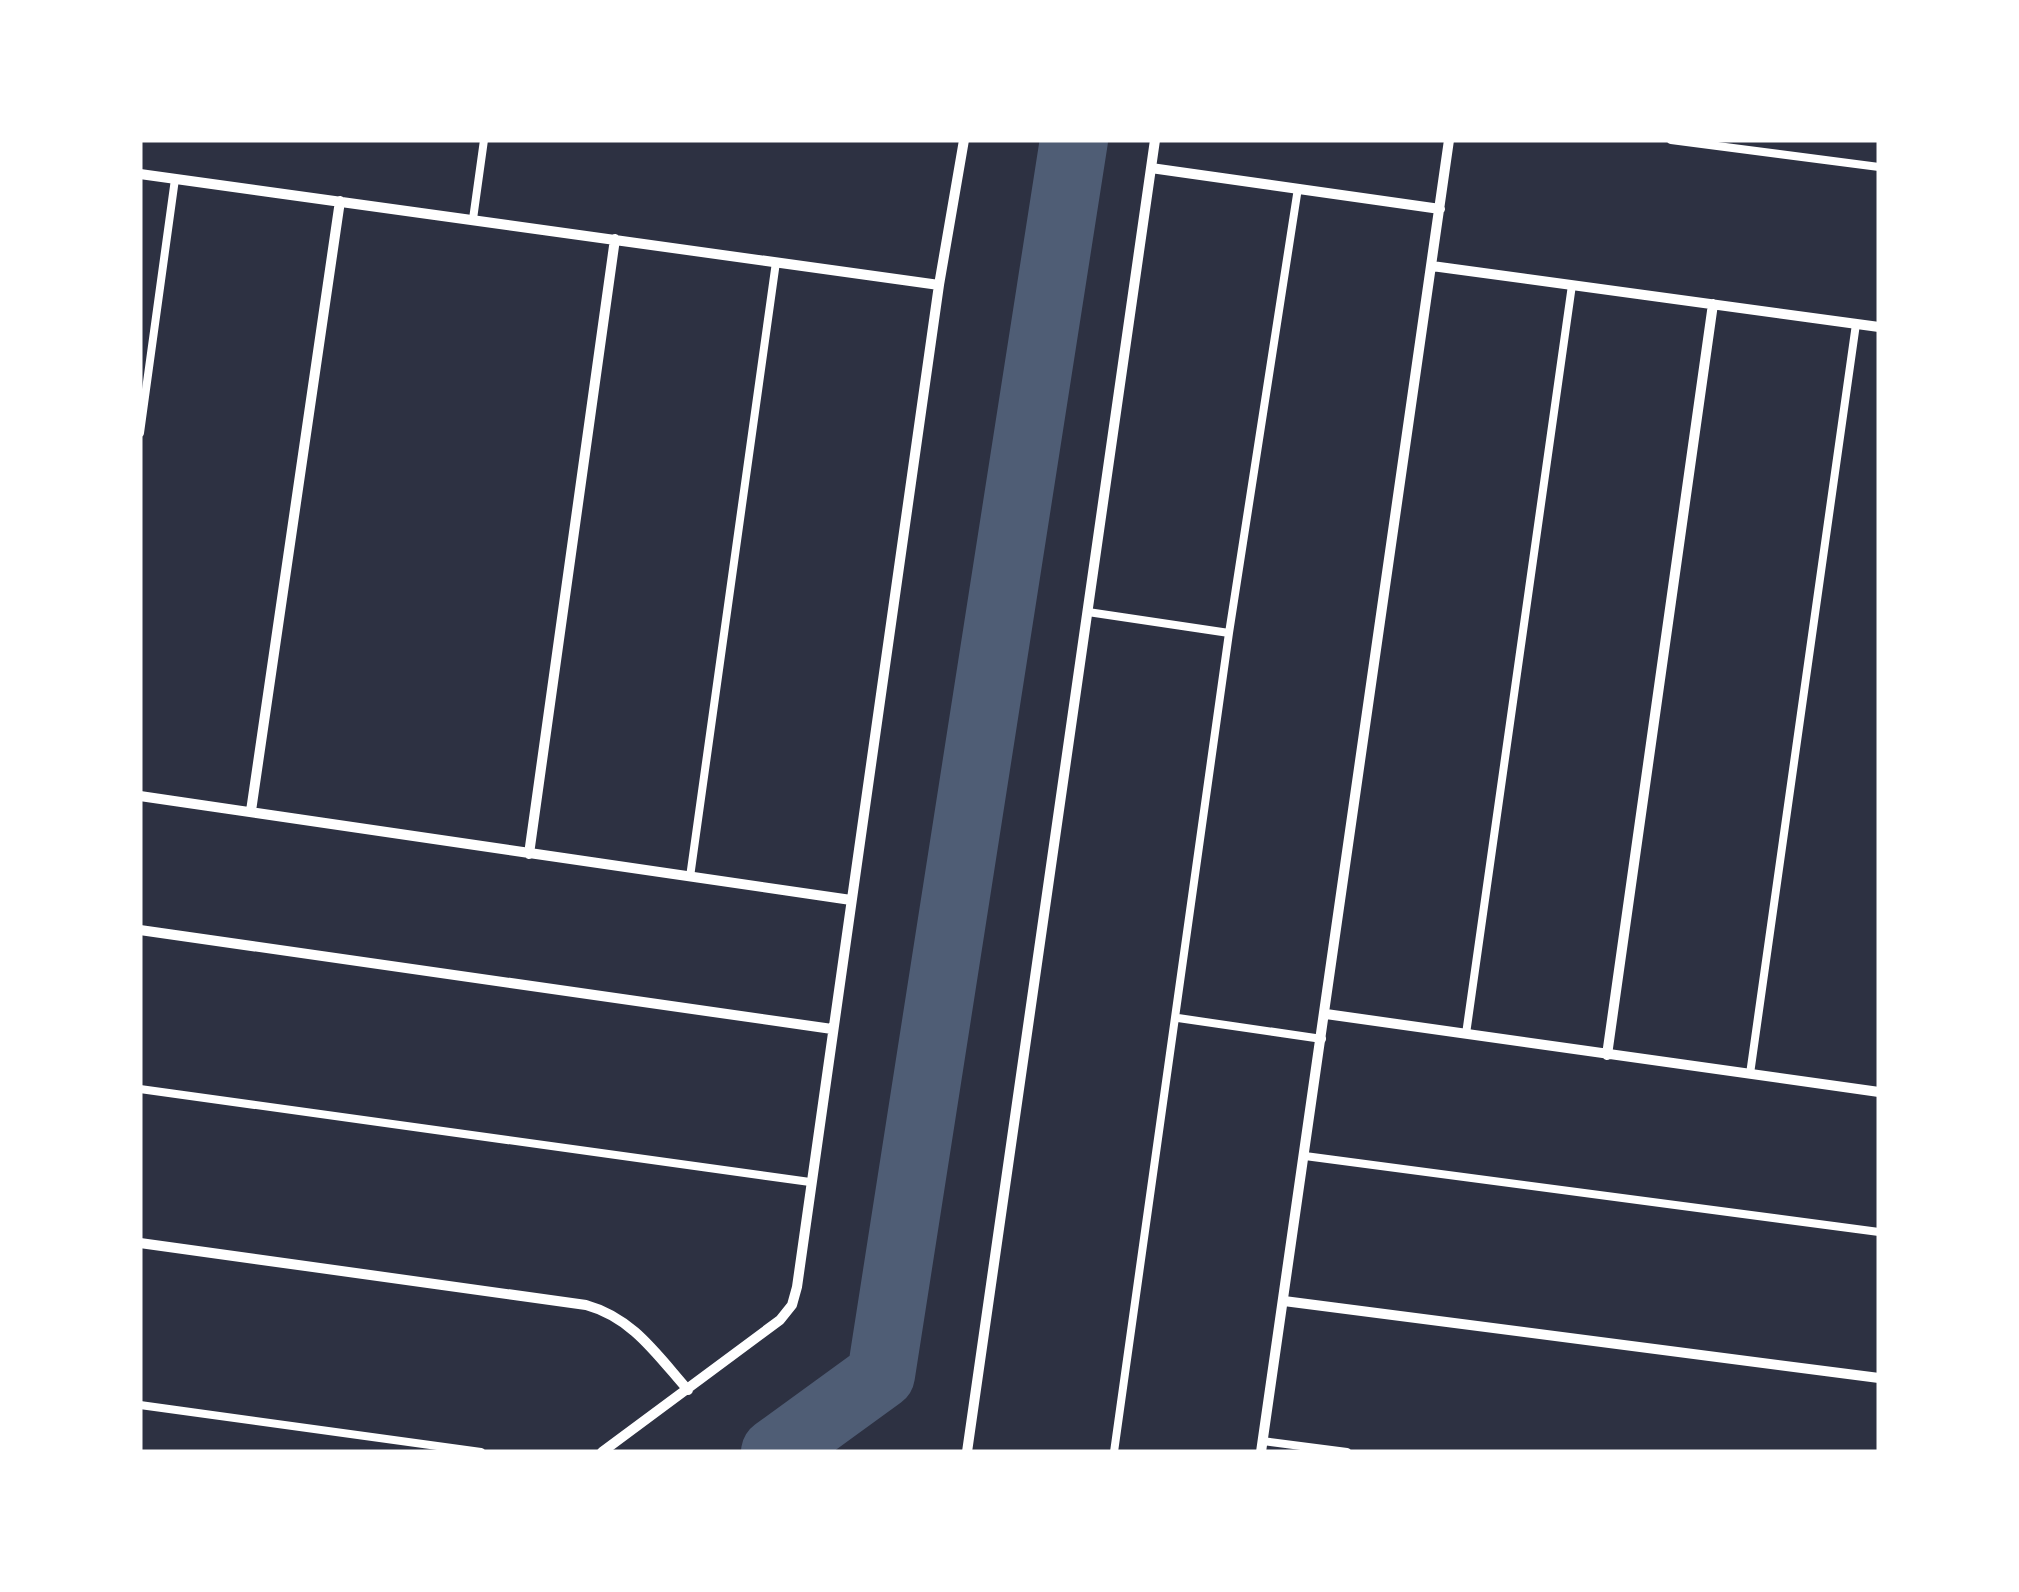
<svg xmlns="http://www.w3.org/2000/svg" width="2019" height="1592" viewBox="0 0 2019 1592" font-family="'IBM Plex Serif',serif">
<style>
.lines{fill:none;stroke-linecap:round;stroke-linejoin:round}
.river{stroke:#4f5d75;stroke-width:68}
.service{stroke:#fff;stroke-width:8}
.minor{stroke:#fff;stroke-width:10}
</style>
<rect width="100%" height="100%" fill="#2d3142"/>
<g class="lines">
<!-- river -->
<path class="river" d="M775 1452 881 1375 1074 140"/>
<!-- service -->
<path class="service" d="M1671 140 1879 167
M473 219 484 140
M140 433 175 179
M1088 612 1229 633
M690 877 776 262
M1178 1018 1322 1039
M1466 1034 1572 285
M1750 1074 1856 324
M140 1089 810 1182
M1305 1156 1879 1232
M140 1405 481 1452
M1263 1441 1347 1452
M1114 1452 1229 633 1298 188"/>
<!-- minor -->
<path class="minor" d="M1151 168 1440 209
M140 174 939 285
M1432 266 1879 327
M140 796 851 900
M251 811 340 201
M529 854 615 239
M140 930 832 1029
M1326 1014 1879 1092
M1607 1055 1713 304
M140 1243 586 1305C633 1318 657 1355 688 1390
M1284 1301 1879 1378
M602 1452 780 1320 792 1305 797 1287 939 285 964 140
M967 1452 1155 140
M1261 1452 1449 140"/>
</g>
<!-- border -->
<rect width="2019" height="1592" fill="none" stroke="#ffffff" stroke-width="285"/>
</svg>
